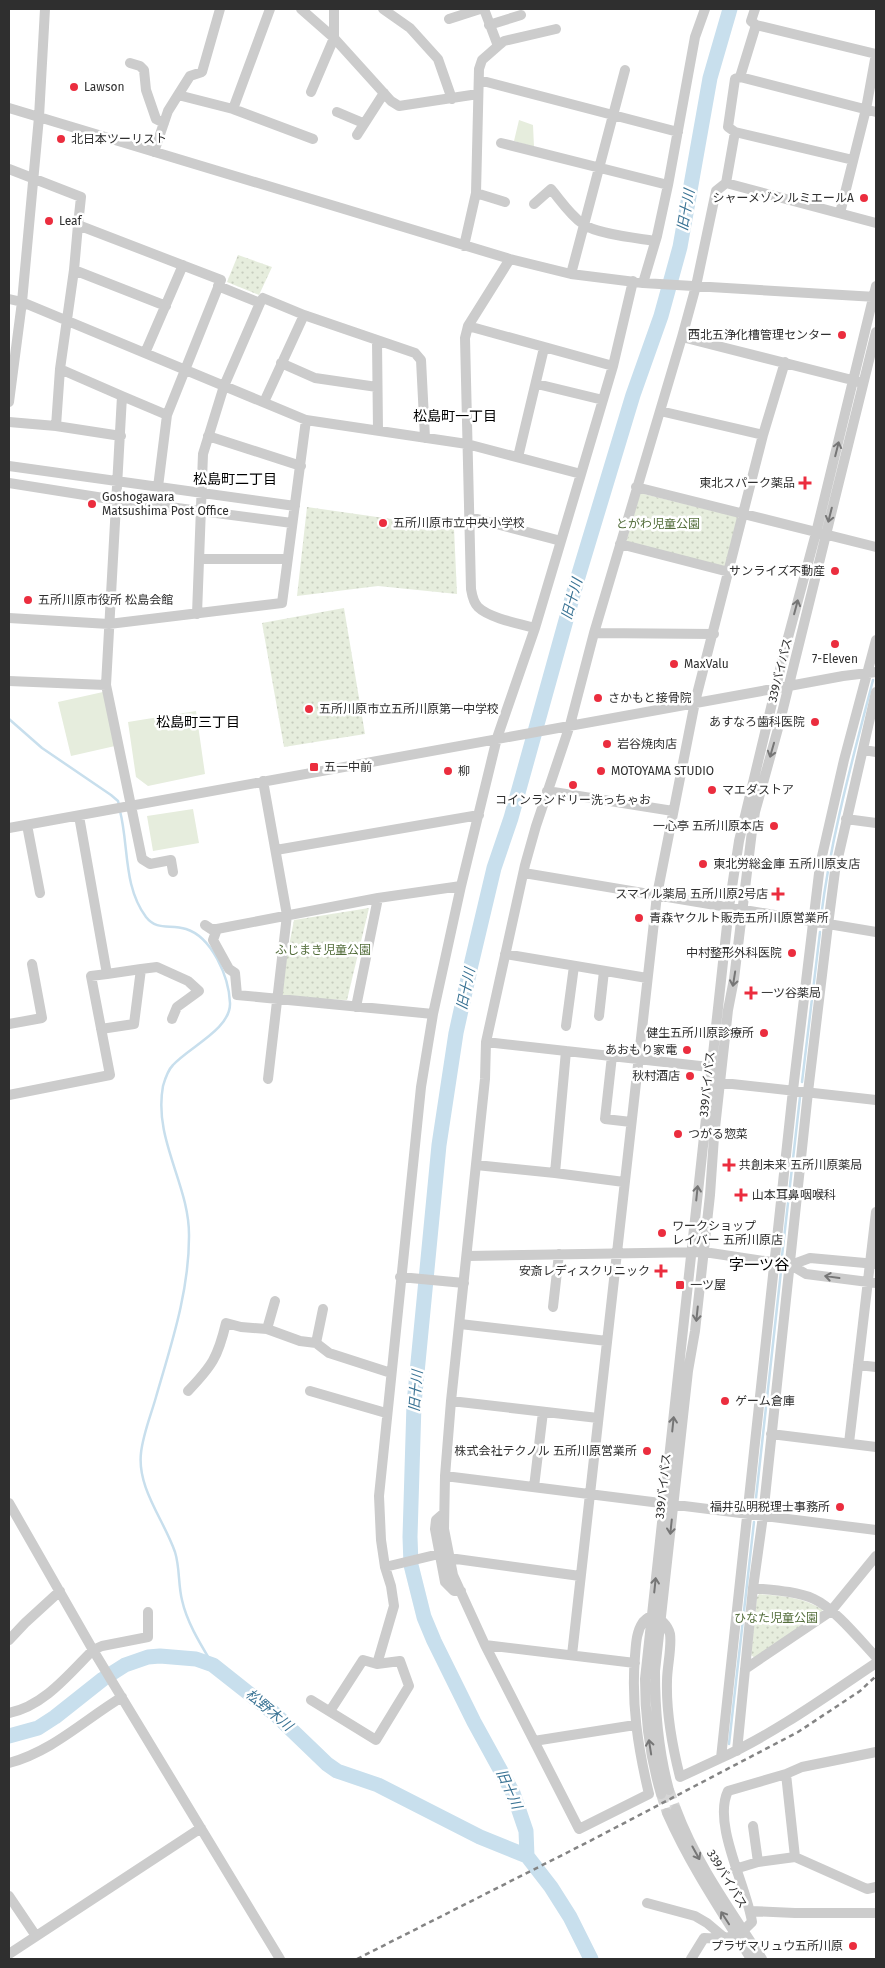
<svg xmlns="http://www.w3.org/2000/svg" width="885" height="1968" viewBox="0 0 885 1968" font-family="'Fira Sans','Noto Sans JP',sans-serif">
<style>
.grass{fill:#e6eddd}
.park{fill:url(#park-dots)}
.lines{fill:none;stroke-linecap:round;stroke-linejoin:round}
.stream{stroke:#c8dfed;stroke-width:2.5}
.river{stroke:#c8dfed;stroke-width:15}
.minor-tunnel{stroke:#d5d5d5;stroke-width:10;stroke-dasharray:10 5;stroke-linecap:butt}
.minor{stroke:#ccc;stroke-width:10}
.rail{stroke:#848484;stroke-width:2.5;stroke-dasharray:5 4;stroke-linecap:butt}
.oneway{stroke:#767676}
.poi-dot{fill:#eb2d3e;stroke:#fff;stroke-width:2}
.labels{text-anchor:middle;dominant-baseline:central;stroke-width:5;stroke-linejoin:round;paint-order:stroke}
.poi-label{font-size:12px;fill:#2f2f2f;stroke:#fff;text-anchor:start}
.park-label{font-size:12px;fill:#536d3b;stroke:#fff}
.street-label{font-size:12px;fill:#2f2f2f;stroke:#fff}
.water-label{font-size:14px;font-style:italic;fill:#3a7394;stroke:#fff}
.neighbourhood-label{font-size:14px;fill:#000;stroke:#fff}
.quarter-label{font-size:15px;fill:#000;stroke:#fff}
</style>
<defs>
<pattern id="park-dots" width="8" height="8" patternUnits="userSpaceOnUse" patternTransform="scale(1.25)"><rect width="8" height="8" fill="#e6eddd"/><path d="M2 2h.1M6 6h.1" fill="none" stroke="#c6ccbe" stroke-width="1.8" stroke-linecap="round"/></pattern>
</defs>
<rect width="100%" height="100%" fill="#fff"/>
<!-- grass -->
<path class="grass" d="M519 120 533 125 534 147 514 141Z
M103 692 115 746 71 756 58 702Z
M196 711 205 774 148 786 136 777 128 722Z
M193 809 199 843 153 851 147 816Z"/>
<!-- park -->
<path class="park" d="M238 255 272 267 259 295 227 282Z
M640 493 738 517 726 567 626 543Z
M307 507 454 528 457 594 378 586 297 596Z
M344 608 365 734 284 747 262 623Z
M369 908 347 1000 279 998 294 920Z
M759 1594C783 1596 803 1597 823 1610L756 1659 751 1655 757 1597Z"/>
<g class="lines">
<!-- stream -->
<path class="stream" d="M9 719 42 748 111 795 118 801 119 805
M120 811C129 846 123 886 146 917 157 931 170 924 186 929 212 937 229 977 230 1003 231 1029 189 1047 173 1065 168 1070 165 1079 163 1086 153 1140 190 1185 189 1237 189 1292 171 1345 156 1397 151 1415 143 1434 141 1453 137 1488 164 1520 175 1552 180 1568 178 1584 182 1600 187 1623 201 1645 213 1665
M821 917C831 836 853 758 873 680
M802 1082 820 932
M782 1256 800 1097
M755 1507 781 1271
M729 1744 754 1522"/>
<!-- river -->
<path class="river" d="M9 1736 38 1728 55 1717 103 1679 125 1665 148 1657 160 1656 196 1659 213 1665 275 1714 327 1764 337 1771 378 1785 480 1837 527 1856
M591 1959 570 1917 551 1887 527 1856 526 1831 513 1793 474 1722 434 1641 424 1617 411 1565 410 1537 414 1404 439 1145 456 1033 471 965 494 868 511 818 578 577 633 395 661 316 680 247 710 78 730 9"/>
<!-- minor-tunnel -->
<path class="minor-tunnel" d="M669 1790 676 1809
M661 1794 667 1813"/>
<!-- minor -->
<path class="minor" d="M301 9 334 38 391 101 399 106 478 94
M383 9 410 28 438 59 452 99
M755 9 751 21 756 25
M449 19 480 9
M489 25 521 15
M498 46 504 41 556 29
M876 54 756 25 740 77 876 112
M130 63 140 66 144 70 146 90 156 119 164 123
M479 80 678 132
M311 92 334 38V9
M178 95 190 76 202 72 220 9
M9 108 510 259 571 274 643 283 876 297
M233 109 313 139
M337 112 363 123
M735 132 728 127 735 79 740 77
M357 135 384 93
M501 143 668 185
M154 152 168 111 178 95 233 109 270 9
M853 160 735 132 726 183 876 223
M9 169 81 197 78 225 221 280 167 415 158 487
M726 183 716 191 696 286 682 337 594 633 570 725 536 826 525 865 486 1042 485 1079 451 1401 445 1476 444 1529 453 1575 485 1645 579 1829 649 1794C638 1748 631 1704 635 1656 636 1645 636 1632 643 1622 645 1620 649 1617 652 1615 660 1618 668 1625 670 1634 672 1647 667 1667 667 1681 666 1714 672 1745 680 1777L721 1758 793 1090 820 865 844 760 876 640
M476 193 505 202
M534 204 551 189C561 201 570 215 583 224 596 234 637 238 655 241
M840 213 866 109 876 54
M78 225 74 270 60 369 122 396 106 685 142 859 150 864 171 860 173 872
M464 246 476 193 479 69 482 60 498 46 484 9
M510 259 468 326 465 338 471 589C472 595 473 602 478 607 489 618 520 624 535 628
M74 270 166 306
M571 274 625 70
M643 283 657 236 668 185 695 37 705 9
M218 286 260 303 263 298 304 315 415 353 421 360 425 438
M9 299 22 302 306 420 467 444 581 474
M468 326 613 366
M682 337 860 382
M377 341 378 431
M145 353 183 265
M281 363 315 378 377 387
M537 384 603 400
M122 396 167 415
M9 402 22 302 39 117 45 9
M264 402 304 315
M660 411 763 435
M9 422 56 426 121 436
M56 426 60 369
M208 436 301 466
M518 457 544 348
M9 466 295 506
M9 483 116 500 292 523
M636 487 876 547
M470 517 561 541
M620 544 729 572
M199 559H287
M197 614 203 454 224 386 260 303
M9 618 109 624 282 603 306 420
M594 633 714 634
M9 681 106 685
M864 750 876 752
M263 781 287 915 268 1079
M547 791 673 811
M846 819 876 823
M27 825 40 893
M9 828 789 686 843 676 876 672
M276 850 479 815
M524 873 876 932
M205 925 211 929H217L213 940 229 969 235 973 237 995 433 1014
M217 929 378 898 461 886
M505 954 647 978
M107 974 141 969
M356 1007 378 898
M599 1016 604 971
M9 1024 42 1018 32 964
M566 1026 574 966
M101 1029 134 1024 141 969 157 967 188 981 199 991 177 1007 172 1019
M486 1042 718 1068
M612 1056 605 1119 631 1122
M714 1082 876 1100
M9 1095 110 1075 91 976 107 974 79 816
M476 1165 555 1173 624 1182
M555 1173 566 1051
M467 1256 704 1252 791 1265 806 1274 876 1283
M791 1265 810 1258 876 1264
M400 1277 464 1283
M553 1307 559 1254
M460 1324 607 1341
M267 1329 275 1301
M316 1343 323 1309
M858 1365 876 1367
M188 1391C212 1366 218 1357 226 1323L241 1327 267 1329 300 1341 316 1343 329 1353 391 1373
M310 1391 386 1413
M451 1401 598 1418
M771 1434 876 1447
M849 1443 876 1212
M445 1476 876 1530
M534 1487 543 1412
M9 1503 93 1650 280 1959
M444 1513 436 1520 435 1529 445 1582 454 1591H461
M449 1558 580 1576
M385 1567 439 1554
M753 1588C772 1590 796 1591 814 1599 834 1608 860 1640 876 1657
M9 1640 25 1623 60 1591
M485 1645 635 1663
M572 1655 657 895 695 702 763 435 785 362
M745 1669 831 1611 876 1556
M311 1700 376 1740 409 1686 400 1661 377 1664 394 1606 391 1586 385 1567 381 1540 379 1496 421 1087 433 1014 461 886 497 738 535 628 581 474 613 366 633 281
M330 1711 363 1660 377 1664
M9 1713C44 1706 69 1674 93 1650L102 1646 148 1637V1612
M534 1741 635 1725
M737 1751 753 1588 763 1516 808 1092 828 925 835 871 876 692
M721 1758C777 1732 825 1697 876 1663
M9 1763C53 1751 84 1720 122 1697
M786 1774 802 1767 876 1752
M669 1790C658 1750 655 1712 655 1671L688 1371 695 1331 710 1195 714 1137 728 1010 734 979 752 831 755 812 779 725 876 332
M661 1794C650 1757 645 1719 645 1679L729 907 739 841 786 645 816 533 876 286
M676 1809C696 1863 731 1911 762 1959
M667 1813C690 1865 721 1911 751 1959
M753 1826 758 1862
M735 1869 758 1862 795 1857
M9 1896 36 1936
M647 1903 695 1916 707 1923 726 1939
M750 1911 795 1913H876
M9 1954 201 1828
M691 1959 704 1938C727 1939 736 1939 752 1922 747 1887 712 1824 728 1791L786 1774 795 1857 867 1889 876 1887"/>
<!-- rail -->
<path class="rail" d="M357 1959 588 1842 798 1732 860 1691 876 1676"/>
</g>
<!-- one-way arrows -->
<defs><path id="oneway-shaft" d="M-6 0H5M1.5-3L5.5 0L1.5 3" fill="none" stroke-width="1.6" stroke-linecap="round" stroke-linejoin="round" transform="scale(1.25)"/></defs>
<g class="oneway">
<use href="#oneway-shaft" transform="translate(837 449) rotate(-76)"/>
<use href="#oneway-shaft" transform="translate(830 515) rotate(104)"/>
<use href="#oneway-shaft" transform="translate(796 607) rotate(-75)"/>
<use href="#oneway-shaft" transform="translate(772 750) rotate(106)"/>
<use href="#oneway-shaft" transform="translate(734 979) rotate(99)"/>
<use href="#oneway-shaft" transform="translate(697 1193) rotate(-84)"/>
<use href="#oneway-shaft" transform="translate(832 1277) rotate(-172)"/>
<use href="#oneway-shaft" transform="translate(697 1314) rotate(96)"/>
<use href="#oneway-shaft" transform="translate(673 1424) rotate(-84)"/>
<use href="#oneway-shaft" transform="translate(671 1527) rotate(96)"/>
<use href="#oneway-shaft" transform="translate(655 1585) rotate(-84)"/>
<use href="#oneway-shaft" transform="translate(650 1747) rotate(-99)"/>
<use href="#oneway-shaft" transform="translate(696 1853) rotate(61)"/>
<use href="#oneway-shaft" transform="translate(725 1918) rotate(-123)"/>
</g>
<!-- markers -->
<g class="poi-dot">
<circle cx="74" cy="87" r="5"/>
<circle cx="61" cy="139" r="5"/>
<circle cx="864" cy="198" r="5"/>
<circle cx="49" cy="221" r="5"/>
<circle cx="842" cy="335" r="5"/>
<path d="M802.5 475.5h5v5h5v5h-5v5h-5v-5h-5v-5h5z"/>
<circle cx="92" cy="504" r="5"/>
<circle cx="383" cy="523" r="5"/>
<circle cx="835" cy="571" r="5"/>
<circle cx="28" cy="600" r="5"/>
<circle cx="835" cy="644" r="5"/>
<circle cx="674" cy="664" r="5"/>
<circle cx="598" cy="698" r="5"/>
<circle cx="309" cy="709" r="5"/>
<circle cx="815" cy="722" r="5"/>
<circle cx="607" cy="744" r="5"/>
<rect x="309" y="762" width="10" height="10" rx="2.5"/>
<circle cx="448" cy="771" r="5"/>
<circle cx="601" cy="771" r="5"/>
<circle cx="573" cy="785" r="5"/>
<circle cx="712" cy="790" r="5"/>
<circle cx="774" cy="826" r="5"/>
<circle cx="703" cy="864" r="5"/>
<path d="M775.5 886.5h5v5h5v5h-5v5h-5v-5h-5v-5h5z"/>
<circle cx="639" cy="918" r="5"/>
<circle cx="792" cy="953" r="5"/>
<path d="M748.5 985.5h5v5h5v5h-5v5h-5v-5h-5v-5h5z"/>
<circle cx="764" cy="1033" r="5"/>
<circle cx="687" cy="1050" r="5"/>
<circle cx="690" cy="1076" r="5"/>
<circle cx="678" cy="1134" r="5"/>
<path d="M726.5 1157.5h5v5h5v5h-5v5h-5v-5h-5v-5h5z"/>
<path d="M738.5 1187.5h5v5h5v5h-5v5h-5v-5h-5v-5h5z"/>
<circle cx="662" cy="1233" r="5"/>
<path d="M658.5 1263.5h5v5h5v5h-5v5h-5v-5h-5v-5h5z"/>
<rect x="675" y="1280" width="10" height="10" rx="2.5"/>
<circle cx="725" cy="1401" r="5"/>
<circle cx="647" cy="1451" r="5"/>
<circle cx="840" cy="1507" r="5"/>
<circle cx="853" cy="1946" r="5"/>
</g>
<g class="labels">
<!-- poi labels -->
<g class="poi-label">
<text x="84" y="87">Lawson</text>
<text x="71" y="139">北日本ツーリスト</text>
<text x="854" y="198" text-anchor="end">シャーメゾン ルミエールA</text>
<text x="59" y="221">Leaf</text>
<text x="832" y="335" text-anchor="end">西北五浄化槽管理センター</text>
<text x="795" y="483" text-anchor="end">東北スパーク薬品</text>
<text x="102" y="497">Goshogawara<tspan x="102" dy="14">Matsushima Post Office</tspan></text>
<text x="393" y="523">五所川原市立中央小学校</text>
<text x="825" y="571" text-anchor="end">サンライズ不動産</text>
<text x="38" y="600">五所川原市役所 松島会館</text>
<text x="835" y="659" text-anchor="middle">7-Eleven</text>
<text x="684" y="664">MaxValu</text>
<text x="608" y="698">さかもと接骨院</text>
<text x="319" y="709">五所川原市立五所川原第一中学校</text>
<text x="805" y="722" text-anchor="end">あすなろ歯科医院</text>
<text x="617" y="744">岩谷焼肉店</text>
<text x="324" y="767">五一中前</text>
<text x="458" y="771">柳</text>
<text x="611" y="771">MOTOYAMA STUDIO</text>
<text x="722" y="790">マエダストア</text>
<text x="573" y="800" text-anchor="middle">コインランドリー洗っちゃお</text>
<text x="764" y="826" text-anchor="end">一心亭 五所川原本店</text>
<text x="713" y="864">東北労総金庫 五所川原支店</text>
<text x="768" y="894" text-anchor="end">スマイル薬局 五所川原2号店</text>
<text x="649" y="918">青森ヤクルト販売五所川原営業所</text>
<text x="782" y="953" text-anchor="end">中村整形外科医院</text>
<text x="761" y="993">一ツ谷薬局</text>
<text x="754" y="1033" text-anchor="end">健生五所川原診療所</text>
<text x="677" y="1050" text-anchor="end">あおもり家電</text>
<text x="680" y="1076" text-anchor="end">秋村酒店</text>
<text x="688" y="1134">つがる惣菜</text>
<text x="739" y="1165">共創未来 五所川原薬局</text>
<text x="752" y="1195">山本耳鼻咽喉科</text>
<text x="672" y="1226">ワークショップ<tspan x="672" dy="14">レイバー 五所川原店</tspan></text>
<text x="650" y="1271" text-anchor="end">安斎レディスクリニック</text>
<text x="690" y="1285">一ツ屋</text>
<text x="735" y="1401">ゲーム倉庫</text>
<text x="637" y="1451" text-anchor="end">株式会社テクノル 五所川原営業所</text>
<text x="830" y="1507" text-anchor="end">福井弘明税理士事務所</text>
<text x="843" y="1946" text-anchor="end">プラザマリュウ五所川原</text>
</g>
<!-- park labels -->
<g class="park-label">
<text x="658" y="524">とがわ児童公園</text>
<text x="323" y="950">ふじまき児童公園</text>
<text x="776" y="1618">ひなた児童公園</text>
</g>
<!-- street labels -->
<g class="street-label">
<text transform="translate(780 670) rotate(-76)">339バイパス</text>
<text transform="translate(707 1084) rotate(-84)">339バイパス</text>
<text transform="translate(663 1486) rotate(-84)">339バイパス</text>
<text transform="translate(727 1879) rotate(59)">339バイパス</text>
</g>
<!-- water labels -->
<g class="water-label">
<text transform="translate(686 210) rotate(-80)">旧十川</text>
<text transform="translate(572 599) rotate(-74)">旧十川</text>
<text transform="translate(466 989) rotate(-78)">旧十川</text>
<text transform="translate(416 1391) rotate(-85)">旧十川</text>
<text transform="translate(269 1710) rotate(40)">松野木川</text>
<text transform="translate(509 1789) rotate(66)">旧十川</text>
</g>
<!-- neighbourhood labels -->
<g class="neighbourhood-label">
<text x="455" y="416">松島町一丁目</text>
<text x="235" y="479">松島町二丁目</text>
<text x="198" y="722">松島町三丁目</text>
</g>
<!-- quarter labels -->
<g class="quarter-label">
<text x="759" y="1265">字一ツ谷</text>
</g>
</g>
<!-- border -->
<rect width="885" height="1968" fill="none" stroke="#2f2f2f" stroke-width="20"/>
</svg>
